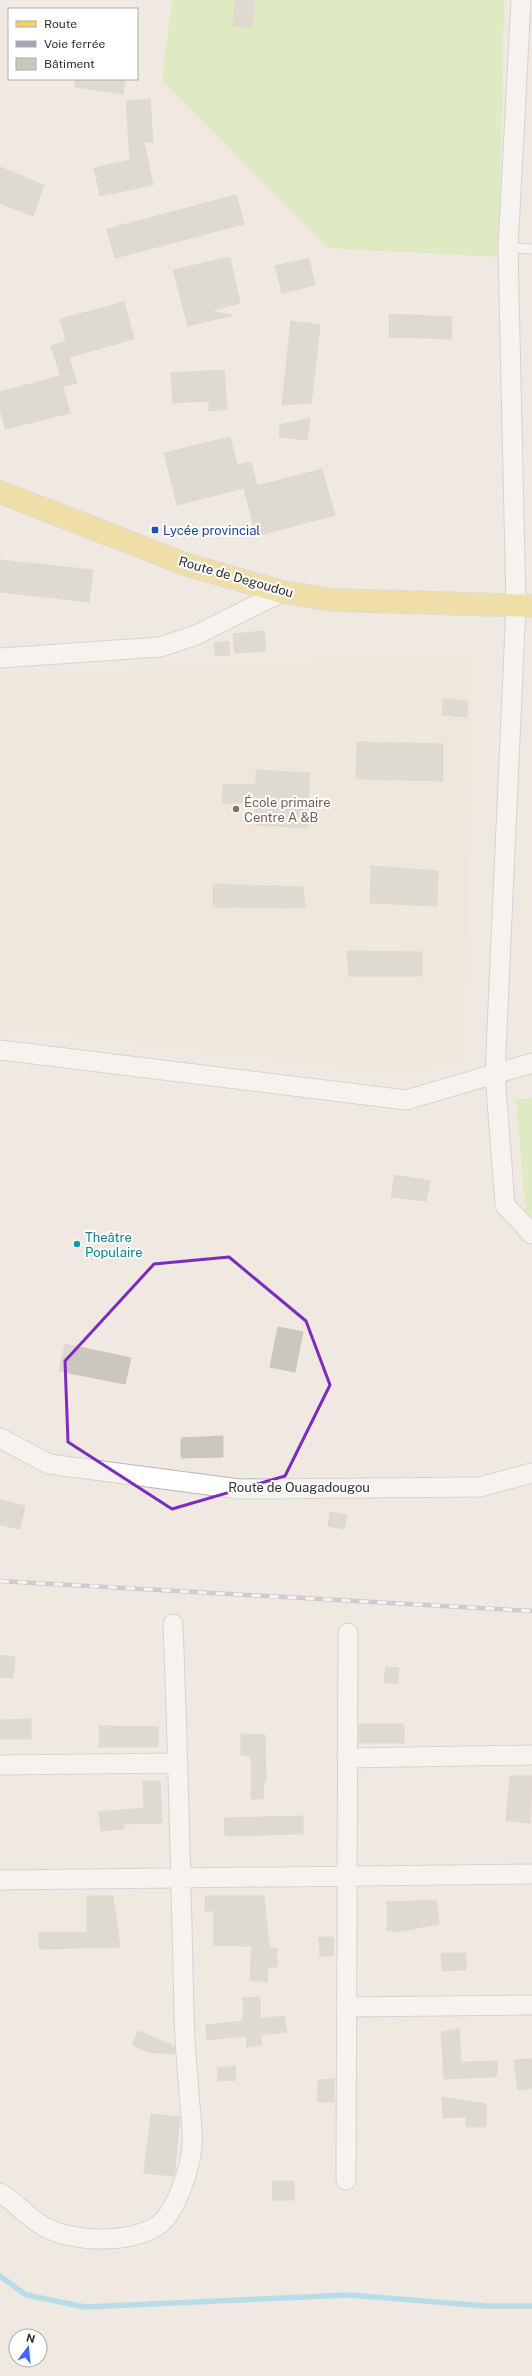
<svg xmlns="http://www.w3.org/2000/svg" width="532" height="2376" viewBox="0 0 532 2376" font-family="'Public Sans',sans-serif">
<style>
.education{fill:#f0e6d1}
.pitch{fill:#c9ec9a}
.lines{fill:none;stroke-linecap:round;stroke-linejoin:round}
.stream{stroke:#75cff0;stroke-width:5.5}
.building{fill:#cbc7bf;stroke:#cbc5ba}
.service-casing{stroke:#b4b7c1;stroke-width:11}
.minor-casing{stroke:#b4b7c1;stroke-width:21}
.primary-casing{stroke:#c9c9c9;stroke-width:24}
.service{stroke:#fff;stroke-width:9}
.minor{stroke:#fff;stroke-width:19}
.primary{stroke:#f2d163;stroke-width:22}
.rail-casing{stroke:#a3a6b8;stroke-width:4.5}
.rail{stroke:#fff;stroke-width:3;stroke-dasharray:9;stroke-linecap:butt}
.marked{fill:none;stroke:#7b2cbf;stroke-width:3;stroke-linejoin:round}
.transit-dot{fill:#1a4fb4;stroke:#fff;stroke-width:1.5}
.education-dot{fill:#8d6e63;stroke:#fff;stroke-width:1.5}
.culture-dot{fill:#0f9aa8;stroke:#fff;stroke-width:1.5}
.labels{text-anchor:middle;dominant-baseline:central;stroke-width:4;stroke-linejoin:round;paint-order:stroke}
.transit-label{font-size:13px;fill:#164399;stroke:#fff;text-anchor:start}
.street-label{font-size:13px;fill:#2e2e2e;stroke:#fff}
.education-label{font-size:13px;fill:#785e54;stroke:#fff;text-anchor:start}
.culture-label{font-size:13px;fill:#0d838f;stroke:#fff;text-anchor:start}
</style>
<rect width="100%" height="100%" fill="#efe9e1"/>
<!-- education -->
<path class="education" d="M473 655 465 1058 400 1074 0 1026V675Z"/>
<!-- pitch -->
<path class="pitch" d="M172 0H504L499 257 328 248 162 80Z
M532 1098V1215H526L516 1099Z"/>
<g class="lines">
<!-- stream -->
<path class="stream" d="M0 2276 26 2295 85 2307 349 2295 486 2306H532"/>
</g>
<!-- building -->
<path class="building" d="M235 0H254L252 27 233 26Z
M76 79H125L123 94 75 87Z
M150 99 153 142H144L153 185 100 196 94 168 130 160 126 101Z
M0 167 44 185 33 216 0 203Z
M236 195 244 224 115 258 107 229Z
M230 257 240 303 210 311 233 315 188 326 173 270Z
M309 258 315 285 282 293 275 266Z
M124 302 134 339 69 357 77 383 64 386 51 346 66 341 60 319Z
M389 314 452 317 451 339 389 337Z
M291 321 320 325 313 388 311 403 282 405Z
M224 370 227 409 209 411V401L173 403 171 373Z
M60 376 70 413 5 429 0 409V392Z
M310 418 307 440 279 437 280 425Z
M230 437 237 465 251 462 257 486 322 469 335 515 256 536 244 488 177 505 164 453Z
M0 560 93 570 89 602 0 592Z
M264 631 266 651 235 653 233 634Z
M228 641 230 655 216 656 214 643Z
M443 699 468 701 467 717 442 715Z
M357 742 443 744V781L356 779Z
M256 770 309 773 308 828 255 825V803H222L223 785 256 784Z
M371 866 438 871 437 906 370 903Z
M213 884 303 887 305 908 213 907Z
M347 951 422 952V976H349Z
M395 1175 430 1181 426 1201 391 1197Z
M278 1327 303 1332 295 1372 270 1367Z
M65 1344 131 1358 125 1384 59 1371Z
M223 1436V1457L181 1458V1438Z
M0 1500 25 1506 20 1529 0 1525Z
M330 1512 347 1515 344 1529 328 1526Z
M0 1655 15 1657 13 1678 0 1677Z
M386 1667 399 1668 397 1684 384 1682Z
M31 1719V1739H0V1720Z
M359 1724H404V1743H359Z
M99 1726 158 1727V1747H99Z
M241 1734 265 1735 266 1782H264L263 1799H251V1756L241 1755Z
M510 1776H532L530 1823 506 1821Z
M143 1781H160L162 1823 124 1824V1829L101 1831 99 1812 144 1808Z
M303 1816V1834L225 1836 224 1818Z
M87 1896H113L120 1947 39 1949V1932L87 1933Z
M205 1896H264L269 1948H277V1967H268L267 1982 250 1980 252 1946 214 1945V1911H205Z
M436 1900 439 1924 396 1932 387 1930V1902Z
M319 1937H334L333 1956H320Z
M441 1953H466V1970L442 1971Z
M260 1997V2019L284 2016 287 2032 260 2035 262 2045 247 2047 246 2036 207 2040 206 2025 243 2021V1998Z
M459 2029 461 2062 498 2061 496 2077 444 2079 441 2032Z
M138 2031 174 2046 175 2054 148 2052 132 2045Z
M532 2059V2088L518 2090 514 2060Z
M235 2066 236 2080 218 2081V2068Z
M334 2079V2102H317L318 2080Z
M442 2097 486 2104V2127H466V2117L443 2118Z
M151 2114 180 2117 174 2176 144 2173Z
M272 2181H294V2200H273Z"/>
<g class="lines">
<defs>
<path id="service" d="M508 248 532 249"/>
<path id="minor" d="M521 0 508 248 516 605 495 1074 505 1205 532 1234
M0 658 160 647 196 635 282 592
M0 1050 406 1100 532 1063
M0 1438 49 1464 239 1489 480 1487 532 1473
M347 1758 532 1755
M0 1765 178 1763
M0 1880 532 1874
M346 2007 532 2005
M346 2180 348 1633
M0 2193C14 2201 24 2213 37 2222 64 2243 128 2245 157 2226 176 2214 191 2166 192 2145 193 2132 191 2118 190 2105 188 2074 184 2042 184 2011 181 1882 178 1753 173 1624"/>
<path id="primary" d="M0 492 185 564 282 592 333 600 532 606"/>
</defs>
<!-- service casing -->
<use href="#service" class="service-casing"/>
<!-- minor casing -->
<use href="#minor" class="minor-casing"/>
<!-- primary casing -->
<use href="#primary" class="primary-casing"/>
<!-- service -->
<use href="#service" class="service"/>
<!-- minor -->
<use href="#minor" class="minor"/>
<!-- primary -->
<use href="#primary" class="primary"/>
<defs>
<path id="rail" d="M0 1581 532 1611"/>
</defs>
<!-- rail casing -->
<use href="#rail" class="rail-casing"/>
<!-- rail -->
<use href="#rail" class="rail"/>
</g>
<!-- marked area -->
<path d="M0 0H532V2376H0ZM229 1257 306 1321 330 1385 285 1476 172 1509 68 1442 65 1361 154 1264Z" fill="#efe9e1" fill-opacity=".55" fill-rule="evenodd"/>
<path class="marked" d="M229 1257 306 1321 330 1385 285 1476 172 1509 68 1442 65 1361 154 1264Z"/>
<!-- markers -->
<rect class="transit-dot" x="151" y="526" width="8" height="8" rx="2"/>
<circle class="education-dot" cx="236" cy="809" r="4"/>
<circle class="culture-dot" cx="77" cy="1244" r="4"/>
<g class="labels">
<!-- transit labels -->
<g class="transit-label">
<text x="163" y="530">Lycée provincial</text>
</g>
<!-- street labels -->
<g class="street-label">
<text transform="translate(236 577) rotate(16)">Route de Degoudou</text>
<text x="299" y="1487">Route de Ouagadougou</text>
</g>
<!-- education labels -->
<g class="education-label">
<text x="244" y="802">École primaire<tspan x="244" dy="15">Centre A &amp;B</tspan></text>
</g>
<!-- culture labels -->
<g class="culture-label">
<text x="85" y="1237">Theâtre<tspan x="85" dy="15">Populaire</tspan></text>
</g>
</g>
<!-- legend -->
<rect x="8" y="8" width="130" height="72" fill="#ffffff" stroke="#ababab"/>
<rect x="16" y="21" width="20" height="6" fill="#f2d163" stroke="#ababab"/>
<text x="44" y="28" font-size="12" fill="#2e2e2e">Route</text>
<rect x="16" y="41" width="20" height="6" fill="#a3a6b8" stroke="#ababab"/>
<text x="44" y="48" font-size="12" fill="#2e2e2e">Voie ferrée</text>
<rect x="16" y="58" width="20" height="12" fill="#cbc7bf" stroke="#ababab"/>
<text x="44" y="68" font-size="12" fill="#2e2e2e">Bâtiment</text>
<!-- north arrow -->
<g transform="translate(28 2348) rotate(16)"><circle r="19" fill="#ffffff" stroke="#ababab"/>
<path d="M0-3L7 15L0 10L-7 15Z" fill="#4264fb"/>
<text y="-6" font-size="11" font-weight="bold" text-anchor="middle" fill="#2e2e2e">N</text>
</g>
</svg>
